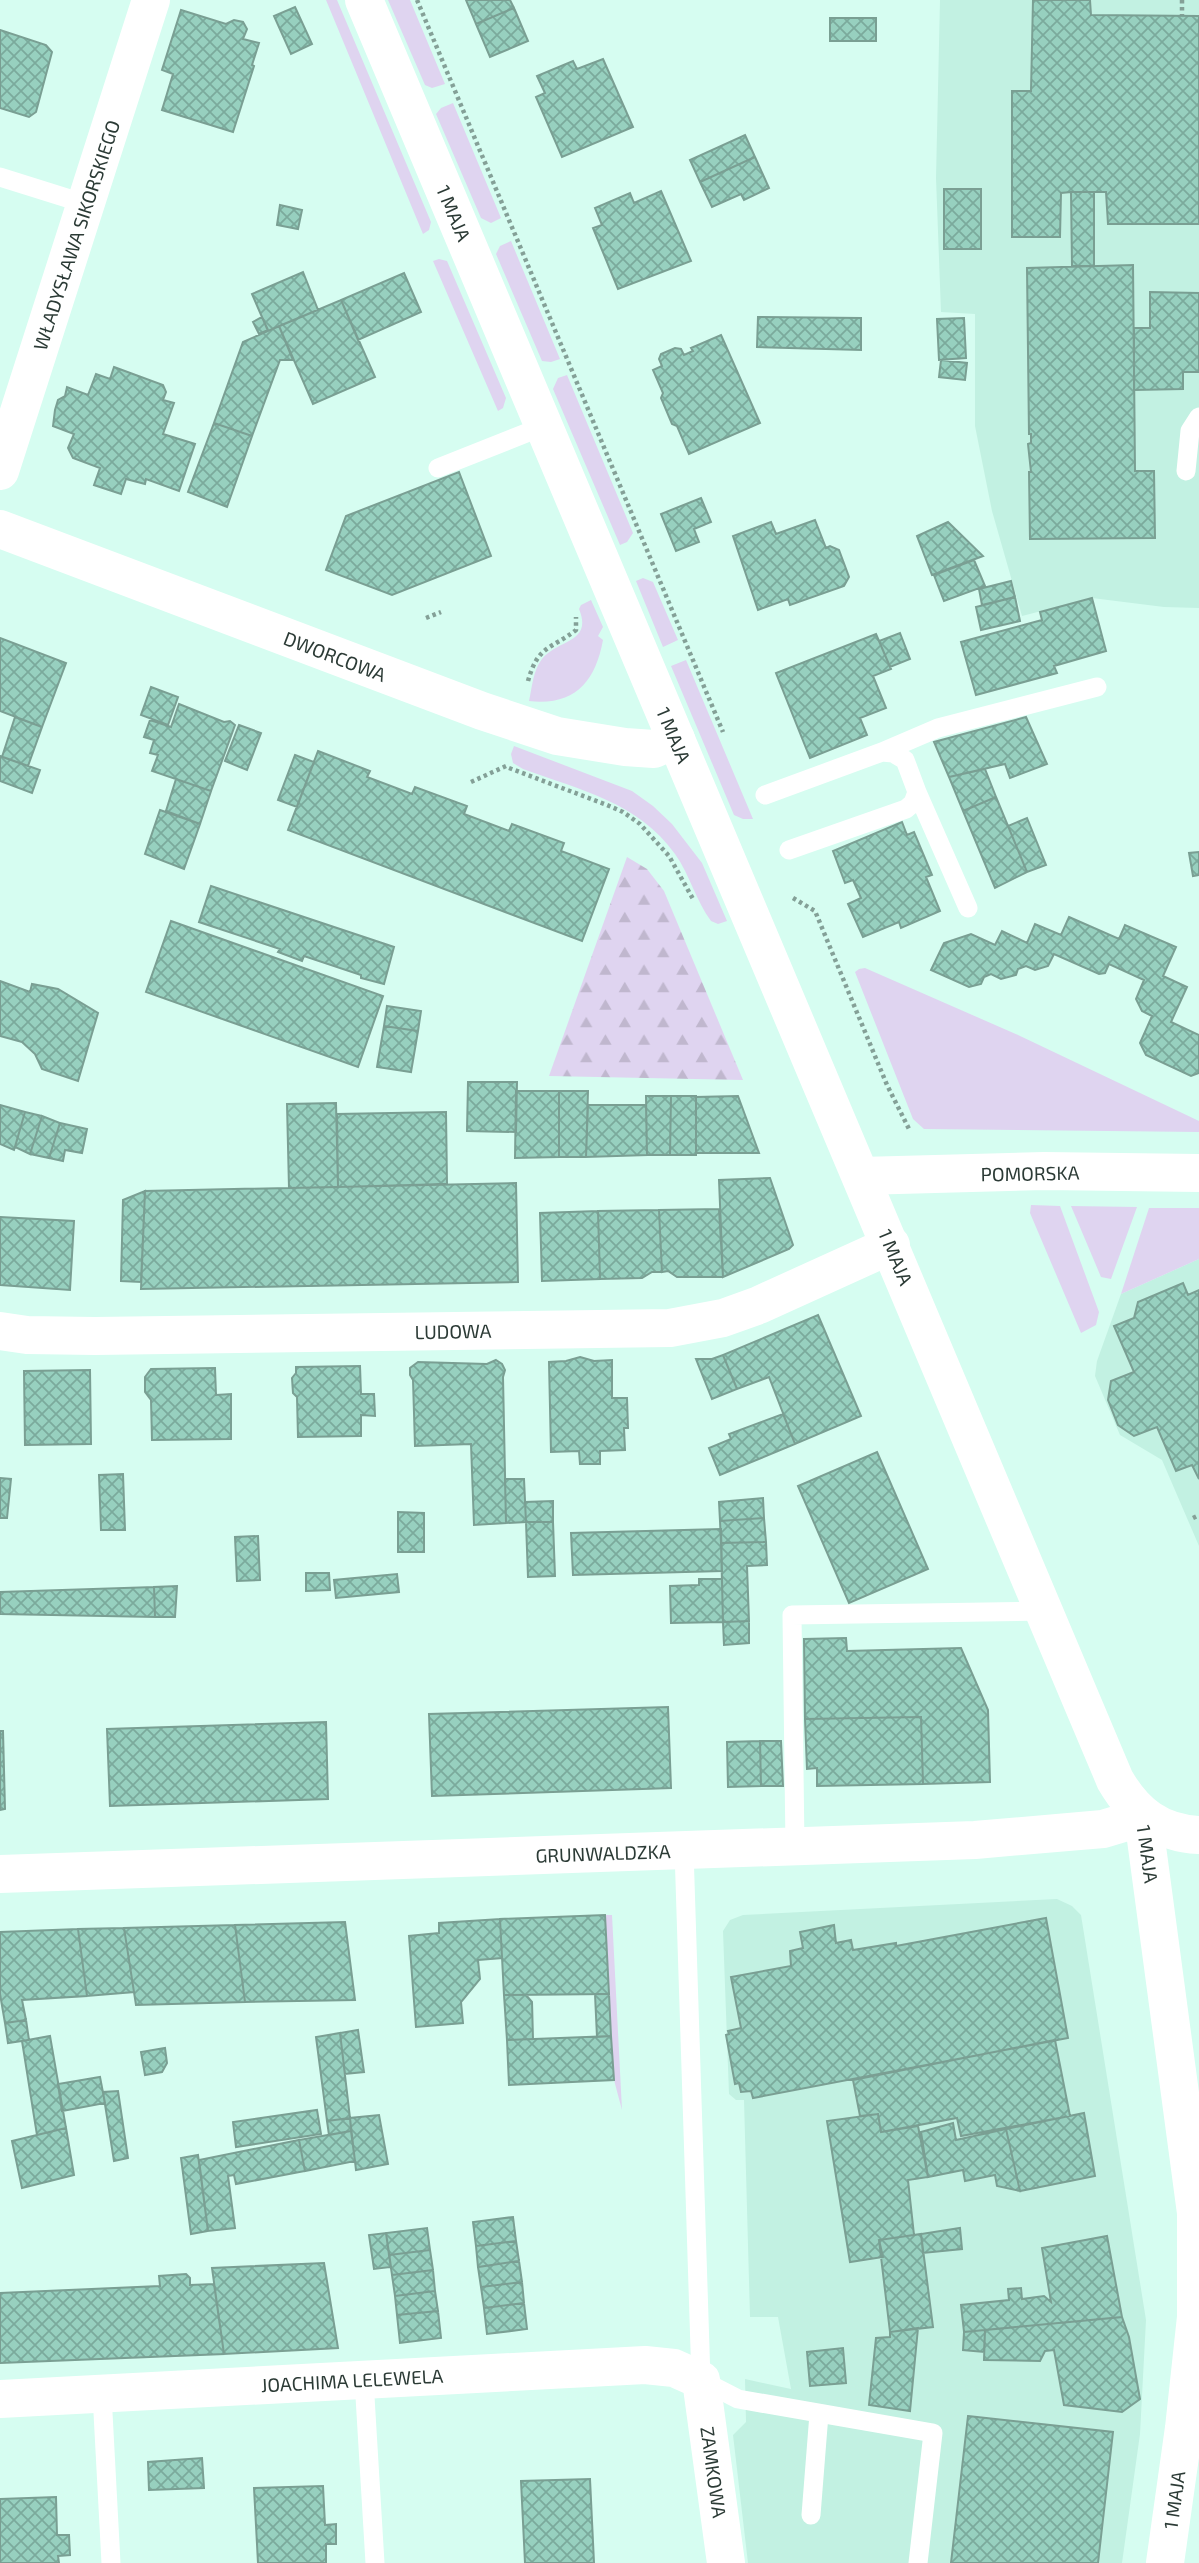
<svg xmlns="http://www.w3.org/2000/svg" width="1199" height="2563" viewBox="0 0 1199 2563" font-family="'Exo 2',sans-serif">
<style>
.built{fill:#c2f1e2}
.green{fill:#dfd4f0}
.forest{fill:url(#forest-firs)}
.building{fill:url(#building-cross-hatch);stroke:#7a9f93;stroke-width:2}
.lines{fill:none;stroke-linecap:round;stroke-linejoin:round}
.path{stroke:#84a097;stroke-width:4.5;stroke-dasharray:3.5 3.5;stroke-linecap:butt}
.service{stroke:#fff;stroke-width:19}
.minor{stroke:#fff;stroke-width:38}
.tertiary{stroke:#fff;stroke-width:38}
.labels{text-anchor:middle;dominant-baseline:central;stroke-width:7;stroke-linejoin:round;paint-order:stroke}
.street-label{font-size:19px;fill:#2c3b36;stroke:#fff}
</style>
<defs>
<pattern id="forest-firs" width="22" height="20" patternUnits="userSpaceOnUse" patternTransform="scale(1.75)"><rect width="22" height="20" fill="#dfd4f0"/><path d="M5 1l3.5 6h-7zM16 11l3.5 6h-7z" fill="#c0b7ce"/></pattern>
<pattern id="building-cross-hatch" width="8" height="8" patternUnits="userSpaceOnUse" patternTransform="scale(1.75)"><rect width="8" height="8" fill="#97d0bf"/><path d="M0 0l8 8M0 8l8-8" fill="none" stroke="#7baa9c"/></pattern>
</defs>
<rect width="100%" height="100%" fill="#d6fdf1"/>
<!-- built -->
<path class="built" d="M940 0H1199V608L1164 607 1092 598 1022 616 992 511 975 426V314L941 312 936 178Z
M1199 1259V1546L1162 1460 1120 1435 1095 1376 1097 1361 1121 1294Z
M1057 1899 1072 1906 1081 1915 1146 2320 1140 2434 1122 2563H748L733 2435 746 2422 745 2379 791 2389 778 2317H750L744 2100H736L729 2094 723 1931 730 1920 743 1915Z"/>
<!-- green -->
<path class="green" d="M326 0H337L431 222 429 230 423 234Z
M388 0H410L445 84 432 88 425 85Z
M453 103 501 218 491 223 481 218 436 114 441 108Z
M511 241 560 359 551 362 542 361 496 254 500 246Z
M439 259 447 261 506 398 503 408 498 411 433 261Z
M567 375 633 533 627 542 620 545 553 389 558 378Z
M643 578 653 582 678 640 663 647 636 581Z
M591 600 603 627 598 636 603 640C595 683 574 706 529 701 532 688 533 670 542 659 558 639 593 643 579 609L581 605Z
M686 660 753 819H743L734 815 671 666Z
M514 746 632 791 653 806 672 824 702 863 727 921 718 924 711 921C696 901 690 875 675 854 638 802 580 790 523 769L513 763 511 754Z
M865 968 1018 1035 1199 1121V1132L924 1129 913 1119 855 972 859 969Z
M1031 1205 1060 1206 1099 1312 1096 1325 1081 1333 1030 1213Z
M1071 1206 1137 1207 1111 1279 1101 1277Z
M1149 1208H1199V1259L1121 1294Z
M605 1915H612L622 2110 614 2080Z"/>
<!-- forest -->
<path class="forest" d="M627 857 647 869 664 891 743 1080 549 1076Z"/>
<!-- building -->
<path class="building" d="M466 0H510L514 8 476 24Z
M1033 0H1090L1091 15 1199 16V224H1108L1106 192H1071L1061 193 1060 237H1012V91H1031Z
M295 7 312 44 291 54 274 16Z
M514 8 528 41 490 57 476 24Z
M181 10 226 24 234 20 243 22 247 29 243 39 259 43 252 65 254 66 233 132 162 110 173 74 162 70Z
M830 18H876V41H830Z
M0 30 46 45 52 52 36 112 29 117 0 108Z
M603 59 633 127 562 157 536 97 545 93 537 76 573 61 577 69Z
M745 135 755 157 700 182 690 160Z
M755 157 769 188 744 200 741 194 712 207 700 182Z
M944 189H981V249H944Z
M661 191 691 261 618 289 593 228 602 225 595 208 630 193 634 203Z
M1071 192H1094V266H1072Z
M280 205 302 210 298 229 277 225Z
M1133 265 1135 471H1154L1155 538 1030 539 1029 472H1031L1028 444 1031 443V434H1029L1027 268Z
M303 272 318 310 268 331 252 294Z
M404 273 421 312 358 340 341 300Z
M1150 292 1199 293V372H1183V389L1134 390V328H1150Z
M341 300 375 377 313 404 279 326Z
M262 317 268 330 259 334 253 322Z
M758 317 861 318V350L757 347Z
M964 318 966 358 939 360 937 319Z
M279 326 293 360H280L252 436 214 423 243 342Z
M721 335 760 423 689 454 677 426 672 424 661 398 663 393 653 370 662 366 659 359 661 354 675 348 681 349 684 355 693 351 691 348Z
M941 360 967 363 965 380 939 377Z
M114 367 163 385 166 392 163 400 174 403 163 434 195 444 179 491 146 479 145 484 126 479 121 494 94 485 100 468 73 458 68 448 74 434 53 426 55 410 58 400 65 396 67 387 88 395 96 374 110 379Z
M214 423 252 436 227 507 188 492Z
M459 472 491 556 392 595 326 570 346 516Z
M701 498 711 522 694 529 699 542 676 551 661 514Z
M815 520 826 548 830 546 839 550 849 577 844 586 790 605 788 599 758 610 733 536 771 522 776 534Z
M948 522 983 556 932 575 917 536Z
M974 560 985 586 944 601 934 575Z
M1011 581 1015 597 982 605 979 589Z
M1015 597 1020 621 981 630 976 607Z
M1092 598 1106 651 1054 666 1057 673 976 695 961 642 1042 620 1040 612Z
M900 633 910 659 890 667 879 641Z
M876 634 891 669 873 676 886 708 860 718 867 735 810 758 776 673Z
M0 638 66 663 42 727 0 711Z
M151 687 178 697 168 725 141 715Z
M179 704 224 722 230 721 235 725 211 791 152 771 158 755 150 753 154 740 144 737 150 720 171 727Z
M15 717 42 727 28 766 2 757Z
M1026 717 1047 764 1010 778 1005 764 949 777 934 742Z
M239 725 261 733 247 770 225 761Z
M318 751 370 771 367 777 412 794 415 787 467 806 464 814 509 831 512 824 564 843 561 851 609 869 582 941 288 830Z
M295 755 314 762 297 807 278 800Z
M0 756 40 770 32 793 0 781Z
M985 769 996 797 963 811 949 777Z
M176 779 211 791 200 824 166 811Z
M996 797 1027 872 995 888 963 811Z
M160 810 200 824 184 869 145 854Z
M1027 818 1046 865 1027 872 1008 826Z
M902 822 907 835 914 832 932 875 926 877 940 911 901 928 899 922 863 937 848 904 861 898 853 880 845 883 833 851Z
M1199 852V875L1193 876 1189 853Z
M211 886 394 947 384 984 361 978V975L304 956 302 961 278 952 280 949 199 922Z
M1069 917 1119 939 1125 925 1176 947 1163 976 1187 987 1171 1022 1199 1035V1073L1191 1076 1146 1055 1140 1043 1152 1016 1142 1011 1136 999 1144 980 1109 964 1105 973 1099 974 1054 954 1048 966 1035 970 1026 966 1018 969 1016 975 1001 979 991 974 984 977 981 984 969 987 931 970 944 943 971 934 995 945 1002 931 1027 943 1035 924 1061 935Z
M171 921 383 996 358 1067 146 992Z
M0 981 30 992 32 984 58 989 98 1013 78 1081 42 1069 35 1054 22 1042 0 1036Z
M387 1006 421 1011 418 1031 384 1026Z
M384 1026 418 1031 411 1072 377 1067Z
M468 1082H517L516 1132 467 1131Z
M516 1091H559V1157L515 1158Z
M559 1091H588L586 1157H559Z
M646 1096H671L670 1155H647Z
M671 1096H696V1155H670Z
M738 1096 759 1153H696V1097Z
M336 1103 338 1187 289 1188 287 1104Z
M0 1105 25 1112 14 1150 0 1144Z
M588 1105H646L647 1155 586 1157Z
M25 1112 42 1116 30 1154 15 1147Z
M446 1112 447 1184 338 1187 337 1114Z
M42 1116 60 1123 49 1158 30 1154Z
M60 1123 87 1129 82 1153 65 1150 63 1161 49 1158Z
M770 1178 793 1245 789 1249 723 1277 719 1180Z
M516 1183 518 1282 141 1289 145 1191Z
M145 1191 141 1282 121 1281 123 1200Z
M719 1209 723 1277H677L668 1271 662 1272 659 1210Z
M659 1210 662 1272H652L642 1278 600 1279 598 1211Z
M598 1211 600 1279 542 1281 540 1213Z
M0 1217 74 1221 70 1290 0 1285Z
M1183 1283 1188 1295 1199 1290V1479L1192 1465 1176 1471 1157 1427 1134 1436 1118 1425 1108 1400 1111 1381 1134 1372 1114 1326 1134 1318 1138 1302Z
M818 1315 861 1416 795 1444 769 1377 737 1389 723 1355Z
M723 1355 737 1389 712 1399 696 1359H712Z
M580 1357 594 1361 612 1360V1398H627L628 1428H624L625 1450 600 1451V1464H580L579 1451 551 1452 549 1362 566 1361Z
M496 1360 502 1364 505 1370 503 1377 506 1523 474 1525 471 1444 415 1446 413 1380 410 1375V1368L418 1362 487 1364Z
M360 1366 361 1394H374L375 1416 361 1415V1436L298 1437 297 1397 293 1393 292 1378 296 1373V1367Z
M215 1368 216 1395 231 1394V1439L152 1440 151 1400 145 1392V1377L151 1369Z
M90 1370 91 1444 25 1445 24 1371Z
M783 1414 795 1444 720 1475 709 1448 731 1439 729 1434Z
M877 1452 928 1569 849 1603 798 1486Z
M123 1474 125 1530H101L99 1475Z
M0 1478 11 1479 7 1518H0Z
M505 1479H524L526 1522 506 1523Z
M763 1498 764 1518 720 1521 719 1502Z
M553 1501V1522H526L525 1502Z
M398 1512 424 1513V1552H398Z
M764 1518 766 1542 721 1543 720 1521Z
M526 1522H553L555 1576 528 1577Z
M721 1529 722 1571 573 1575 571 1533Z
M258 1536 260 1580 237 1581 235 1537Z
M766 1542 767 1565 747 1566 749 1621 723 1622 721 1543Z
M306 1573H329L330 1590 306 1591Z
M397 1574 399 1592 336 1598 334 1580Z
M699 1579H722L723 1622 671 1623 670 1586 699 1585Z
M177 1586 175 1617H155L154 1587Z
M154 1587 155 1617 0 1614V1592Z
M749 1621V1643L724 1645 723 1622Z
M846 1638 847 1651 961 1648 988 1710 990 1782 923 1784 921 1717 805 1719 804 1639Z
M668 1707 671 1788 432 1796 429 1714Z
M921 1717 923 1784 817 1786V1768L807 1769 805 1719Z
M326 1722 328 1799 110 1806 107 1729Z
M0 1731H3L5 1809 0 1810Z
M760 1741H781L783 1786H761Z
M760 1741 761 1786 728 1787 727 1742Z
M605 1915 609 1994 504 1995 500 1919Z
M1046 1918 1068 2038 753 2098 751 2091 741 2092 739 2083 735 2084 726 2035 729 2034 728 2031 741 2028 731 1977 791 1966 790 1951 803 1948 800 1932 834 1925 836 1943 851 1940 853 1950 896 1943V1946Z
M500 1919 502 1958 478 1960 480 1979 461 2002 463 2023 416 2027 409 1936 439 1933V1923Z
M345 1922 355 2000 245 2002 235 1925Z
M235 1925 245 2002 136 2005 124 1928Z
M124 1928 134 1992 87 1996 78 1929Z
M78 1929 87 1996 22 2000 26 2020 5 2023 0 1994V1932Z
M595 1994H609L611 2036 597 2037Z
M504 1995H526L532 2002 533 2039 507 2040Z
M26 2020 29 2040 8 2043 5 2023Z
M358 2030 364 2072 345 2074 340 2033Z
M340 2033 350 2118 327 2121 316 2037Z
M50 2036 66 2128 37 2135 22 2041Z
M611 2036 614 2080 509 2085 507 2040Z
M1055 2040 1070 2116 961 2136 957 2118 881 2132 878 2114 860 2116 853 2080Z
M165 2048 167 2063 162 2072 145 2075 141 2052Z
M100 2077 105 2103 62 2111 58 2084Z
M118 2091 128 2158 114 2161 103 2092Z
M317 2110 321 2134 236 2147 233 2122Z
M1084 2113 1095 2176 1020 2191 1006 2129Z
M878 2114 881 2132 918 2126 928 2177 908 2180 914 2235 879 2240 883 2257 850 2262 827 2121Z
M379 2115 388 2164 356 2170 350 2118Z
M350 2118 351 2131 329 2135 327 2121Z
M953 2123 956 2140 1006 2129 1020 2191 997 2186 995 2175 965 2181 963 2170 928 2177 921 2132Z
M66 2128 74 2175 22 2188 12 2141Z
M351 2131 355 2161 305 2171 299 2140Z
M299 2140 305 2171 236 2184 234 2175 228 2176 235 2228 208 2231 199 2160Z
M198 2155 208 2231 191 2234 181 2158Z
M513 2217 516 2241 476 2246 473 2222Z
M427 2228 430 2250 389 2255 386 2233Z
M960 2228 962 2249 923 2253 921 2234Z
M386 2233 391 2267 374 2269 369 2235Z
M921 2234 933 2327 890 2332 879 2240Z
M1107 2236 1122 2317 964 2332 961 2305 1009 2300 1008 2289 1021 2288 1022 2299 1044 2296 1051 2302 1042 2248Z
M516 2241 519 2261 478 2267 476 2246Z
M430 2250 433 2270 392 2275 389 2255Z
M519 2261 522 2282 481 2287 478 2267Z
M324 2263 338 2348 224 2354 212 2268Z
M433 2270 435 2291 395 2296 392 2275Z
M186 2274 190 2278V2285L214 2284 224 2354 0 2363V2293L160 2286 159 2276Z
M522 2282 524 2303 484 2308 481 2287Z
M435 2291 438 2311 397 2315 395 2296Z
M524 2303 527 2329 487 2334 484 2308Z
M438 2311 441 2338 400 2343 397 2315Z
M1122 2317 1129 2337 1140 2399 1122 2412 1064 2405 1054 2350 1045 2351 1040 2361 984 2360 985 2330Z
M918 2328 910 2411 869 2405 876 2338 890 2337V2332Z
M985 2330 984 2352 963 2350 964 2332Z
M843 2348 846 2383 810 2386 807 2352Z
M968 2416 1113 2432 1098 2563H951Z
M202 2458 204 2488 149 2490 148 2462Z
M590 2479 594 2563H525L521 2481Z
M323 2486 325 2525 336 2524V2544H326V2563H258L254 2488Z
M56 2497 57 2535H69L70 2555 58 2556 59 2563H0V2499Z"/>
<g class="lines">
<!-- path -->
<path class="path" d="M417 0 723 732
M1182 0V15
M426 618 441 612
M528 681C538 645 550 650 576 630V617
M509 768 607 805 623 812 640 824 669 856 693 899
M471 782 506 766
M793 898 815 911 887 1085 910 1131
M1193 1518 1199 1515"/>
<!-- service -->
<path class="service" d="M0 177 86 204
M438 468 544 426
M1186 471 1190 431 1199 417
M882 752 938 728 1097 687
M917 792 968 908
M765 795 882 752 893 753 905 760 917 792 913 803 906 809 789 850
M795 1847 792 1615 1045 1611
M684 1850 701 2380 738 2399 933 2433 918 2563
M364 2380 375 2563
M102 2394 111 2563
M811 2515 819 2414"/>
<!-- minor -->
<path class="minor" d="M0 471 151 0
M0 529 482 711 557 736 625 747 654 749 676 739
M861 1176 1044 1171 1199 1173
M0 1331 27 1335 95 1336 670 1328 723 1318 759 1305 891 1245
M0 1874 975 1840 1103 1829 1143 1817 1196 2213V2317L1184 2428 1165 2563
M0 2399 645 2365 674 2368 701 2380 726 2563"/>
<!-- tertiary -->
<path class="tertiary" d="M364 0 1115 1780C1135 1814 1159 1833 1199 1835"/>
</g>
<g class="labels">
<!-- street labels -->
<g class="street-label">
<text transform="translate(454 213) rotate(67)">1 MAJA</text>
<text transform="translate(76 235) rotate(-72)">WŁADYSŁAWA SIKORSKIEGO</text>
<text transform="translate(335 656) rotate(21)">DWORCOWA</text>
<text transform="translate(674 735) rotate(67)">1 MAJA</text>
<text transform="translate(1030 1173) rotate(-1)">POMORSKA</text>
<text transform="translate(896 1257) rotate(67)">1 MAJA</text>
<text transform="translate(453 1331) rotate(-1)">LUDOWA</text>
<text transform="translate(603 1853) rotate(-2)">GRUNWALDZKA</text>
<text transform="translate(1148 1854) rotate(82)">1 MAJA</text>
<text transform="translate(352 2380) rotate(-3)">JOACHIMA LELEWELA</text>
<text transform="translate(714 2472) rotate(82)">ZAMKOWA</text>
<text transform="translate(1174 2500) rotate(-82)">1 MAJA</text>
</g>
</g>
</svg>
